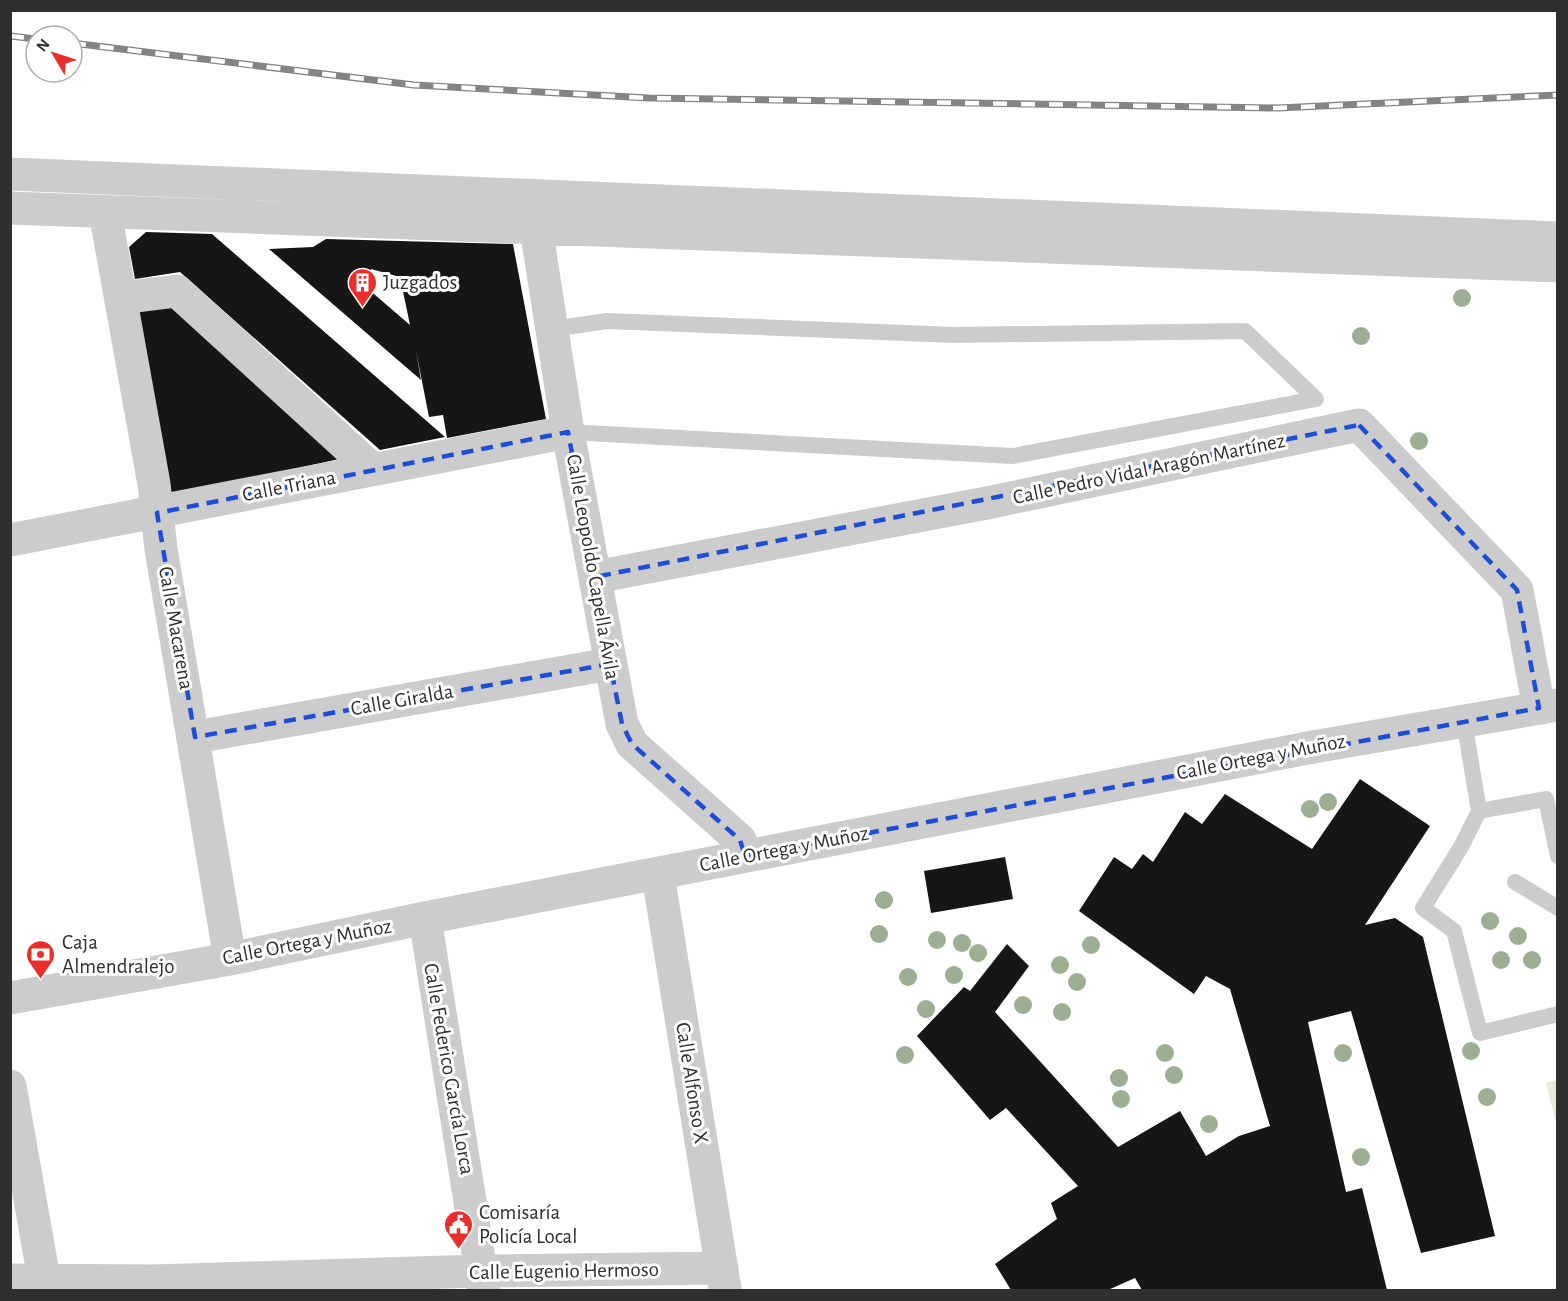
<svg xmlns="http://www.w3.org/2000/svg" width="1568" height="1301" viewBox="0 0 1568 1301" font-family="'Alegreya Sans',sans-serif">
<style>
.green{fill:#e4eddc}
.building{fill:#161616;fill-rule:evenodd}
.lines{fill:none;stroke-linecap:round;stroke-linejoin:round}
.lane{stroke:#ccc;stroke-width:16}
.street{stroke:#ccc;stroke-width:33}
.rail-casing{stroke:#848484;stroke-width:7}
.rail{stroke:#fff;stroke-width:4.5;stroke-dasharray:14;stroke-linecap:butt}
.tree{fill:#9daf93}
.marked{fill:none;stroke:#1d4ed8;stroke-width:4.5;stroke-dasharray:12 8;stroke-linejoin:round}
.labels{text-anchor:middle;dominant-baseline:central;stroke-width:6;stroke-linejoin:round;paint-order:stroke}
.poi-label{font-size:21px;fill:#2f2f2f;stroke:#fff;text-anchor:start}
.street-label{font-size:21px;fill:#2f2f2f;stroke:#fff}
</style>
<rect width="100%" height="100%" fill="#fff"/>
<!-- green -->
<path class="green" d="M1557 1080H1558L1557 1126 1546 1083Z"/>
<!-- building -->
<path class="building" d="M146 232 212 234 445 437 380 450 180 272 135 279 129 247Z
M326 239 513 244 546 419 447 438 443 415 429 417 416 351 421 380 269 249 313 247ZM371 269 400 277 410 325 367 288Z
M173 306 339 459 172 497 137 309Z
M1360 779 1430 826 1365 925 1395 918 1423 937 1495 1236 1421 1253 1351 1011 1308 1022 1346 1192 1362 1188 1387 1290H1142L1135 1278 1108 1290H1011L995 1264 1057 1219 1051 1203 1078 1186 1006 1108 990 1120 917 1036 964 987 970 991 1007 944 1029 966 995 1012 1118 1147 1180 1111 1206 1156 1239 1136 1270 1126 1230 989 1206 976 1194 994 1079 911 1114 857 1132 869 1143 854 1153 862 1185 812 1202 824 1225 794 1312 849Z
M1005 857 1013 899 931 913 924 871Z"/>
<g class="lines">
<!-- lane -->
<path class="lane" d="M553 329 607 321 954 335 1245 331 1316 399 1013 456 568 432
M1464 721 1479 811 1461 847 1423 908 1454 931 1480 1033 1558 1014
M1479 811 1546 799 1558 856
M1515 882 1558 908"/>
<!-- street -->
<path class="street" d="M10 174 1558 238
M10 208 1558 266
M105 212 154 484 161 549 230 959
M536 228 568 432 622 724 632 744 740 840 745 856
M121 298 177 291 372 469
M10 540 568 432
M595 577 987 503 1359 425 1517 590 1539 708
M195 737 610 664
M658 875 725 1289
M425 918 484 1290
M10 998 230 959 425 918 1313 747 1558 705
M10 1086 46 1290
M10 1280 153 1281 480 1271 722 1268"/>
<defs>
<path id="rail" d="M10 36 36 39
M72 43 414 85 649 98 1278 108 1558 95"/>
</defs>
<!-- rail casing -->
<use href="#rail" class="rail-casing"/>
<!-- rail -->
<use href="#rail" class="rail"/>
</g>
<!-- trees -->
<g class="tree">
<circle cx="1462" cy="298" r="9"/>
<circle cx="1361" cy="336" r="9"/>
<circle cx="1419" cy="441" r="9"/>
<circle cx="1328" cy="802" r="9"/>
<circle cx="1310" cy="809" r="9"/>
<circle cx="884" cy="900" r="9"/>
<circle cx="1490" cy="921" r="9"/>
<circle cx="879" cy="934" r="9"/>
<circle cx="1518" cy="936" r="9"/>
<circle cx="937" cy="940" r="9"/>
<circle cx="962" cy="943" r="9"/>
<circle cx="1091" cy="945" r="9"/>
<circle cx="978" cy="953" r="9"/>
<circle cx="1501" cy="960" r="9"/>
<circle cx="1532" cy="960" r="9"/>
<circle cx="1060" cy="965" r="9"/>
<circle cx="954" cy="975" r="9"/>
<circle cx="908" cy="977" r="9"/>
<circle cx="1077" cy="982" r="9"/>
<circle cx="1023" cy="1005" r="9"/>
<circle cx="926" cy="1009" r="9"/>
<circle cx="1062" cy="1012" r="9"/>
<circle cx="1471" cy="1051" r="9"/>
<circle cx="1165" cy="1053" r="9"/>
<circle cx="1343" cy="1053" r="9"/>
<circle cx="905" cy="1055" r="9"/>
<circle cx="1174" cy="1075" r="9"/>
<circle cx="1119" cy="1078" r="9"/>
<circle cx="1487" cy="1097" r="9"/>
<circle cx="1121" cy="1099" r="9"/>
<circle cx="1209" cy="1124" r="9"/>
<circle cx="1361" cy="1157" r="9"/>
</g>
<!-- marked area -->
<path class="marked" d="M1359 425 1517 590 1539 708 745 856 740 840 632 744 622 724 610 664 195 737 157 513 568 432 595 577Z"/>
<!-- icons -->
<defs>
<symbol id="building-pin" viewBox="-11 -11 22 30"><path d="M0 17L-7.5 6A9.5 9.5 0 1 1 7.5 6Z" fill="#ec2e2b" stroke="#fff"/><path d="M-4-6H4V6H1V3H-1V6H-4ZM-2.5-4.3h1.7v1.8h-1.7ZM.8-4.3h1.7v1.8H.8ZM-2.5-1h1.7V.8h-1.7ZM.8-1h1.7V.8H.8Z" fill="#fff"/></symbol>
<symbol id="bank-pin" viewBox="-11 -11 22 30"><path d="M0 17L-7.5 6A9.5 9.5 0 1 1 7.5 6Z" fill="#ec2e2b" stroke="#fff"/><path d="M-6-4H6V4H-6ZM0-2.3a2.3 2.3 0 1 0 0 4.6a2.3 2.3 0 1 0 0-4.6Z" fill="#fff"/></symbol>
<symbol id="civic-pin" viewBox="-11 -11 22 30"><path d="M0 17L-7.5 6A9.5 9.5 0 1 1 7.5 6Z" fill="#ec2e2b" stroke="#fff"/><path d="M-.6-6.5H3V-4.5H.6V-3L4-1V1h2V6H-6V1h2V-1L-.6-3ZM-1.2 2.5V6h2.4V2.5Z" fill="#fff"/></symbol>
</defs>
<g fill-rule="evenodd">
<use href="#building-pin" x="346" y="266" width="33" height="45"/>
<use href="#bank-pin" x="24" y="938" width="33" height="45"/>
<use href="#civic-pin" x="442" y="1208" width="33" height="45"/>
</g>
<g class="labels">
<!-- poi labels -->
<g class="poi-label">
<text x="383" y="282">Juzgados</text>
<text x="62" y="942">Caja<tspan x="62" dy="24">Almendralejo</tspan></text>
<text x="479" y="1212">Comisaría<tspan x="479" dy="24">Policía Local</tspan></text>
</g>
<!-- street labels -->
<g class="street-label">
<text transform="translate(1149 469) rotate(-12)">Calle Pedro Vidal Aragón Martínez</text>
<text transform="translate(289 486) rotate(-11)">Calle Triana</text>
<text transform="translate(593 567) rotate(80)">Calle Leopoldo Capella Ávila</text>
<text transform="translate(176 628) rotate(80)">Calle Macarena</text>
<text transform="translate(402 700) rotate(-10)">Calle Giralda</text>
<text transform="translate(1261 757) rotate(-11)">Calle Ortega y Muñoz</text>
<text transform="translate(784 849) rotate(-11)">Calle Ortega y Muñoz</text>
<text transform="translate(307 942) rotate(-11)">Calle Ortega y Muñoz</text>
<text transform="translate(449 1069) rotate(80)">Calle Federico García Lorca</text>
<text transform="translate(692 1083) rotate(81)">Calle Alfonso X</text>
<text transform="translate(564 1271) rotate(-1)">Calle Eugenio Hermoso</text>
</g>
</g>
<!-- border -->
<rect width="1568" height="1301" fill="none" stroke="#2f2f2f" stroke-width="24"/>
<!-- north arrow -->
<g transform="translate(54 54) rotate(309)"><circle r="28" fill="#ffffff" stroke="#acacac" stroke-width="1.5"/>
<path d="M0-4.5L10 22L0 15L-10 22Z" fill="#ec2e2b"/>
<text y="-9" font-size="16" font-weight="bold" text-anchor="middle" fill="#2f2f2f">N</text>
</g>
</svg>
